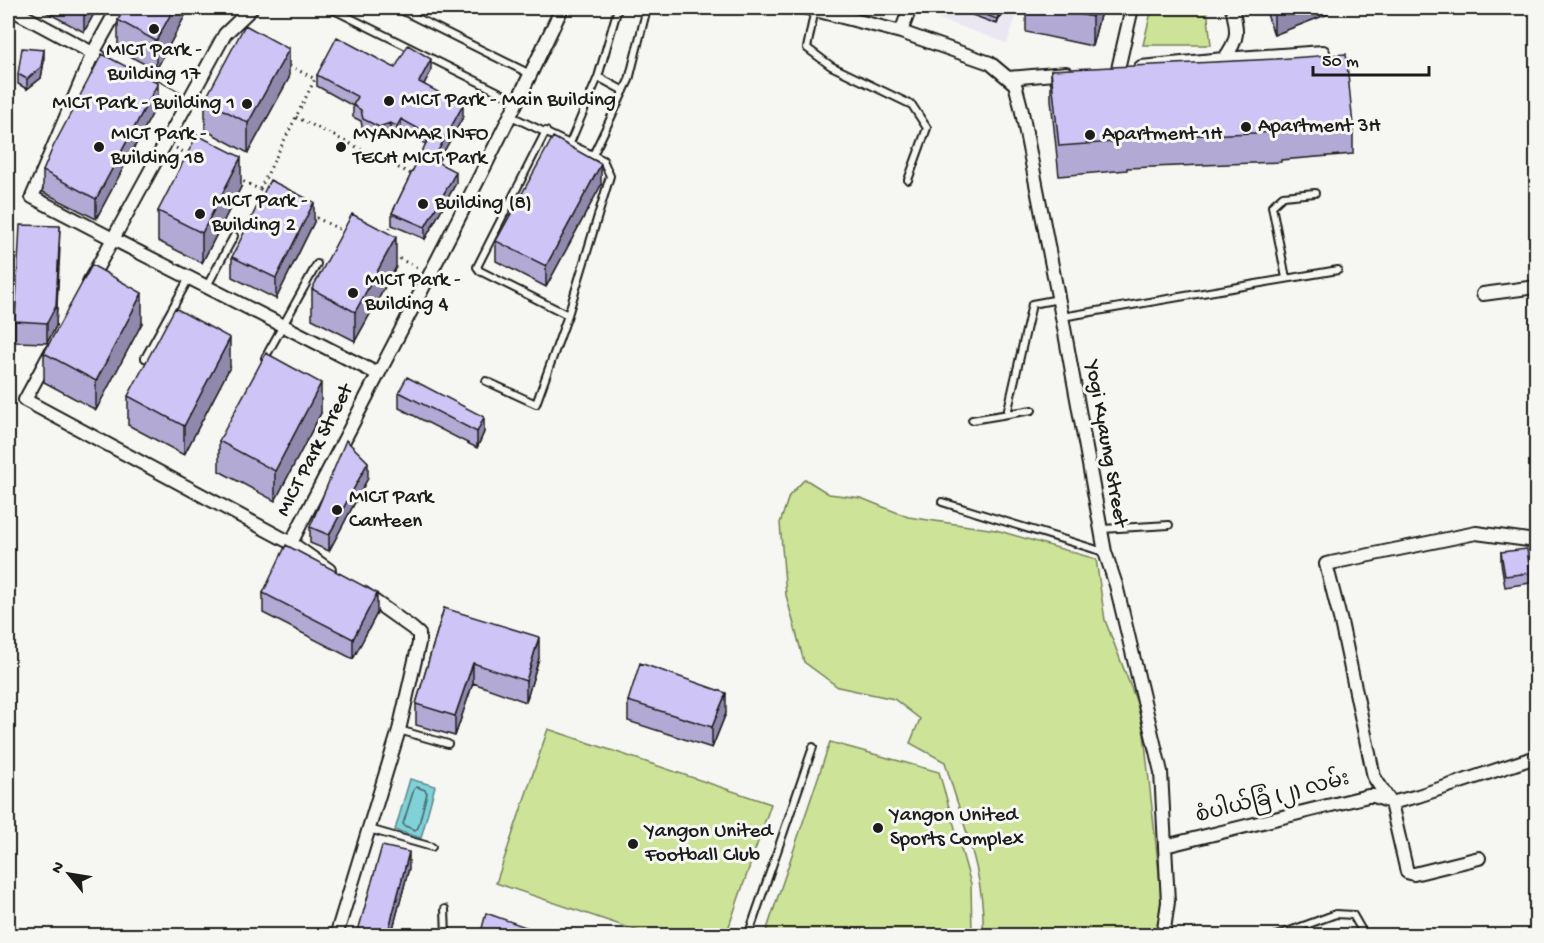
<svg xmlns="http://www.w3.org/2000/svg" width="1544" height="943" viewBox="0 0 1544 943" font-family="'Gochi Hand','Noto Sans Myanmar',sans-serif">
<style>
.built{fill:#eae7f3}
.green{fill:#cce398;stroke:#74805a;stroke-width:1.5}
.water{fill:#80d1d8;stroke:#58898d;stroke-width:1.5}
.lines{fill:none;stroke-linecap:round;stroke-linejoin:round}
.shore{stroke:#446467;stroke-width:1.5}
.service-casing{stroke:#1c1c1c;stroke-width:10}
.minor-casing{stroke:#1c1c1c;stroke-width:16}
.path{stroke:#1c1c1c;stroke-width:3;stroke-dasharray:1.5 4.5;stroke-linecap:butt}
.service{stroke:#f6f6f2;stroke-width:6}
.minor{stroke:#f6f6f2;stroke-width:12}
.wall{fill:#b2a9d4;stroke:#1c1c1c;stroke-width:1.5}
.shaded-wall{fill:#9189ac;stroke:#1c1c1c;stroke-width:1.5}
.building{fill:#cfc4f6;stroke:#1c1c1c;stroke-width:1.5}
.poi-dot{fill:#1c1c1c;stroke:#f6f6f2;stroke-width:2}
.labels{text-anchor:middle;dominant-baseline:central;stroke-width:6;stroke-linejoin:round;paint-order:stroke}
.poi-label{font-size:21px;fill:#1c1c1c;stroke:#f6f6f2;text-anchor:start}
.street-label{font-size:21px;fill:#1c1c1c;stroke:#f6f6f2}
</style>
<rect width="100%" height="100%" fill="#f6f6f2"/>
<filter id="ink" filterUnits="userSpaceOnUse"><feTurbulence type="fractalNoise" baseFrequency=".0167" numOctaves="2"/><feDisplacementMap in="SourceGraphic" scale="12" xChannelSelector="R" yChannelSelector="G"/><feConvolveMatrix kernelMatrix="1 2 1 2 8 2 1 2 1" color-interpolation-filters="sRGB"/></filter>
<g filter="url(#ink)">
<!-- built -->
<path class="built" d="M931 8H1019L1007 43 928 15Z"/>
<!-- green -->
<path class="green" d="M1152 8H1207L1211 45H1143Z
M805 479 829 494 861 498 908 517 996 530 1096 559 1105 620 1142 716 1162 900 1157 935H983C986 875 961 819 945 762L910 743 920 719 894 699 838 687 804 662 786 595 780 523 789 496Z
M548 729 771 804 726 935H650L496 883Z
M830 742 939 772 971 884 972 935H765Z"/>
<!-- water -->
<path class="water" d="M410 779 435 786 421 838 395 830Z"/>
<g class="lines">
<!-- shore -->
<path class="shore" d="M417 787 425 790 427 793 418 828 415 830 405 826 403 824 414 789Z"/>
<defs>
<path id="service" d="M330 8 517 101
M397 8 530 74
M815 9 807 48 831 66 912 105 927 128 908 180
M598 77 624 91
M8 113V152
M546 131 477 267 480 271 568 315
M570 143 598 77 618 8
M593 155 629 80 647 8
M1286 278 1272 206 1283 196 1315 193
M207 286 234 236
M1062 317 1338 270
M145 358 189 278
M265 358 317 264
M486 381 536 404 568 315 610 176 603 160 511 116
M1007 414 1032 304 1059 299
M972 420 1032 410
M942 502 1104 552
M1102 529 1169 525
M399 730 448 744
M369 829 432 847
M445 909 446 936
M748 936 813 747
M1276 936 1336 914 1353 915 1365 936"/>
<path id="minor" d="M9 8 100 57
M252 8 225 34 113 239 378 374
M807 8 901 32 990 63 1015 84 1021 107 1062 317 1105 552 1116 585 1161 772 1168 902 1163 936
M901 32 910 8
M1224 59 1323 52
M1141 67 1224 59C1239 39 1238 31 1232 8
M1118 69 1132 8
M1008 78 1066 73
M145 81 187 104
M89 282 113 239 32 197 93 53 118 8
M1483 294 1536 287
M52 350 25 400 291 543
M329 570 291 543C382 365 477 189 562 8
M1391 803 1418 796 1536 757
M1165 846 1368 796H1374L1390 802
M1479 858 1414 874 1407 872 1391 803 1374 777 1341 622 1326 564 1476 533 1536 541
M336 936 399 730 419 643V634L412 628 363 593"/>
</defs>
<!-- service casing -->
<use href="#service" class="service-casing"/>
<!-- minor casing -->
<use href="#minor" class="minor-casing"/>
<!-- path -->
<path class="path" d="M296 117 413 175
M176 148 189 155
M238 179 267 193
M260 189 315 79 286 64
M311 215 345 232
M387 234 394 221
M394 256 418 268"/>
<!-- service -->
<use href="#service" class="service"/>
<!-- minor -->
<use href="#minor" class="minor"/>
</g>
<!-- wall -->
<path class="wall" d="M46 8H97L84 32 46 12Z
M125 8H189L156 70 118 50V20Z
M953 8H1003L997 24Z
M1026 8H1102L1092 46 1026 32Z
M1265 8H1328V14L1274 35Z
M44 61 41 78 27 89 18 84V74Z
M395 68 431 71 424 84 463 117 438 162 456 183 425 239 392 225V213L426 144 401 131 397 138 390 135 379 139 363 131 361 121 353 117V106L317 86V75Z
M1051 70 1353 125V154L1281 160V162L1127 168V170L1059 176 1051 100Z
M289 78 248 153 205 130V100Z
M158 103 96 219 43 192V171Z
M601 185 546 287 496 261V241Z
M241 187 202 263 158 241V211Z
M314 222 276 299 232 277V257Z
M60 247 56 326 47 343 15 342V321Z
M396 267 355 341 312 319V289Z
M142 323 96 410 44 382V353Z
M230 367 184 455 128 425V396Z
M399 392 484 432 477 448 399 408Z
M321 413 275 501 219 471V441Z
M368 478 329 551 310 543V527Z
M1501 552 1530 573V583L1505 587 1501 563Z
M263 593 377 613 353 659 263 613Z
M444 608 539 658 526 702 473 683 455 736 416 725V704Z
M628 701 726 713 712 748 628 721Z
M409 868 391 936H358V931Z"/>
<!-- shaded-wall -->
<path class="shaded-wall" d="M84 8H97L84 32Z
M174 8H189L156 70V41Z
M1001 8H1003L997 24V19Z
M1095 8H1102L1092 46V17Z
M1274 8H1328V14L1274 35Z
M289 49V78L248 153V123Z
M44 50V61L41 78 27 89V79Z
M431 59V71L419 93V82Z
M158 83V103L96 219V199Z
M463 105V117L433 171V160Z
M401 119V131L397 138V126Z
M390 123V135L379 139V127Z
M241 157V187L202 263V233Z
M601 164V185L546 287V266Z
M456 172V183L425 239V227Z
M314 202V222L276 299V278Z
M60 226 56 326 47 343V323Z
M396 237V267L355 341V312Z
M142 293V323L96 410V381Z
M230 338V367L184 455V426Z
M321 383V413L275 501V471Z
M484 417V432L477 448V432Z
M368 462V478L329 551V535Z
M377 593V613L353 659V639Z
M539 637V658L526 702V681Z
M473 663V683L455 736V716Z
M726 693V713L712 748V727Z
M409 852V868L391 936H387Z"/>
<!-- building -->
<path class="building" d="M125 8H174L156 41 118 20Z
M967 8H1001L997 19Z
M1050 8H1095L1092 17Z
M245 25 289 49 248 123 205 100Z
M337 37 395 68 408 45 431 59 419 82 463 105 433 160 456 172 425 227 392 213 430 135 401 119 397 126 390 123 379 127 363 119 361 110 353 105 358 97 317 75Z
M22 48 44 50 41 67 27 79 18 74Z
M102 54 158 83 96 199 43 171 53 147Z
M1346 54 1353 125 1281 131V132L1127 138V141L1059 146 1051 70 1276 59Z
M197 135 241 157 202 233 158 211Z
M553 137 601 164 546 266 496 241Z
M270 180 314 202 276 278 232 257Z
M352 214 396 237 355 312 312 289Z
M20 225 60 226 56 306 47 323 15 321Z
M92 265 142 293 96 381 44 353Z
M175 308 230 338 184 426 128 396Z
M266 353 321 383 275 471 219 441Z
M407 377 484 417 477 432 399 392Z
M346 440 368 462 329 535 310 527Z
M286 545 377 593 353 639 263 593Z
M1527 549 1530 573 1505 576 1501 552Z
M444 608 539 637 526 681 473 663 455 716 416 704Z
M640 663 726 693 712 727 628 701Z
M382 846 409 852 387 936H376L358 931Z
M486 913 551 936H480Z
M8 925 30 931 28 936H8Z"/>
</g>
<!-- markers -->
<g class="poi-dot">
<circle cx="154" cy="29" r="6"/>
<circle cx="389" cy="101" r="6"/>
<circle cx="247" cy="104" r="6"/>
<circle cx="1246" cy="127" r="6"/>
<circle cx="1090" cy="135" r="6"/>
<circle cx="99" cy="147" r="6"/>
<circle cx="341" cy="147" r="6"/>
<circle cx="423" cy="204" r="6"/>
<circle cx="200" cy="214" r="6"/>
<circle cx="353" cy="293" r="6"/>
<circle cx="337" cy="510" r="6"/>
<circle cx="878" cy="828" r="6"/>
<circle cx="633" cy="844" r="6"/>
</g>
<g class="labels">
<!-- poi labels -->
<g class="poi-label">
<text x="154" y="51" text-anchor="middle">MICT Park -<tspan x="154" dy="24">Building 17</tspan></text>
<text x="401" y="101">MICT Park - Main Building</text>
<text x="235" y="104" text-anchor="end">MICT Park - Building 1</text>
<text x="1258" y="127">Apartment 3H</text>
<text x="111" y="135">MICT Park -<tspan x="111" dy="24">Building 18</tspan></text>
<text x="353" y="135">MYANMAR INFO<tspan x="353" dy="24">TECH MICT Park</tspan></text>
<text x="1102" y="135">Apartment 1H</text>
<text x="212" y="202">MICT Park -<tspan x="212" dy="24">Building 2</tspan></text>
<text x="435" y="204">Building (8)</text>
<text x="365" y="281">MICT Park -<tspan x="365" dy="24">Building 4</tspan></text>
<text x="349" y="498">MICT Park<tspan x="349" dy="24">Canteen</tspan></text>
<text x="890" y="816">Yangon United<tspan x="890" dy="24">Sports Complex</tspan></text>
<text x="645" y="832">Yangon United<tspan x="645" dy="24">Football Club</tspan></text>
</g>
<!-- street labels -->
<g class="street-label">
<text transform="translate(1105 444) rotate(80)">Yogi Kyaung Street</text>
<text transform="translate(316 451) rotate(-63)">MICT Park Street</text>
<text transform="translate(1273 799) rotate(-14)">စံပါယ်ခြံ (၂) လမ်း</text>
</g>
</g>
<!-- margin -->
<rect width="1544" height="943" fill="none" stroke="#f6f6f2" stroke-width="30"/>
<rect x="15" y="15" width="1514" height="913" fill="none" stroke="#1c1c1c" stroke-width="2" filter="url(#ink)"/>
<!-- north arrow -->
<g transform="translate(69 874) rotate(300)" stroke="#f6f6f2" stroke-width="4.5" paint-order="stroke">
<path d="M0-4.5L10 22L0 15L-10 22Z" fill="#1c1c1c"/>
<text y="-9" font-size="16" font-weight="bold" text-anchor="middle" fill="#1c1c1c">N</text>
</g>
<!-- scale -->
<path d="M1313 66v9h116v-9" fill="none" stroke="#1c1c1c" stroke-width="3"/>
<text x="1322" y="66" font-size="18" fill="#1c1c1c" stroke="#f6f6f2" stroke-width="4.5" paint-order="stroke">50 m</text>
</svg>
